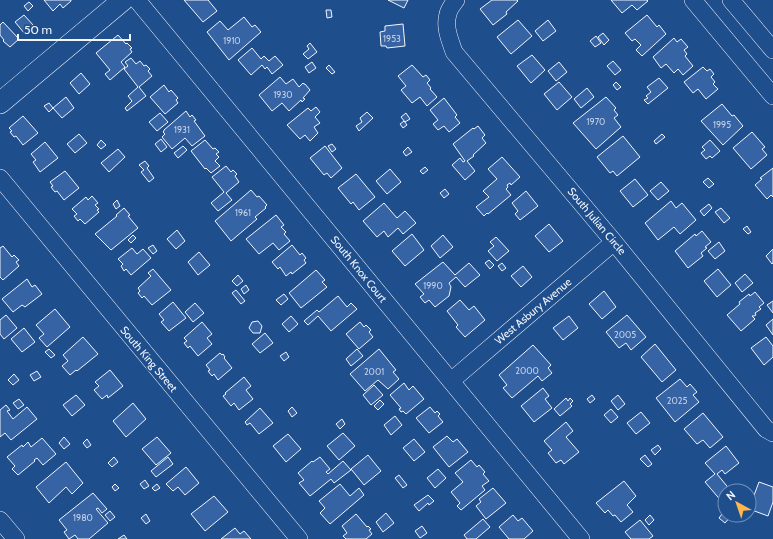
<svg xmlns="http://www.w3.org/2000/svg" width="773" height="539" viewBox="0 0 773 539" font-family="Cabin,sans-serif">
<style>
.building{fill:#3563a3;stroke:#f2f6ff}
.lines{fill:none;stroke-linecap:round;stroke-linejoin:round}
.minor-casing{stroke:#f2f6ff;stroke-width:18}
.major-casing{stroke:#f2f6ff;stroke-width:22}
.minor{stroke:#1f4e8c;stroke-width:17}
.major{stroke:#1f4e8c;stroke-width:21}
.labels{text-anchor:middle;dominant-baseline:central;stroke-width:3;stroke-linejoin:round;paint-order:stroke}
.number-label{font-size:9px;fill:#c3d1e8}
.street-label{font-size:11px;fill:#f2f6ff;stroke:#1f4e8c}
</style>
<rect width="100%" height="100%" fill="#1f4e8c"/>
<!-- building -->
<path class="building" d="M44 0H71V1L63 8 60 4 53 11Z
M184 0H208L217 11 203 22Z
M388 0H408L404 8Z
M492 0H517L518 1 506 12 507 14 493 25 480 9Z
M611 0H647L648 1 637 10 632 5 622 13Z
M29 2 33 6 28 11 24 6Z
M326 10H331L332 17 327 18Z
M24 15 34 26 25 34 15 22Z
M647 15 657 27 659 25 666 34 642 56 636 50 641 45 635 39 632 41 625 33Z
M244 17 252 27 255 25 261 32 229 60 207 32 220 21 228 30Z
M518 20 532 36 511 54 497 37Z
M548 20 556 31 543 41 535 31Z
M3 22 19 39 10 47 3 41 4 40 0 35V25Z
M403 24 405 46 387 48 386 46H381L380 32 385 31V26Z
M603 33 609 40 604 45 598 37Z
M118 35 126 44 127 43 132 48 130 49 132 52 121 62 125 67 110 80 105 74 110 70 96 53Z
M596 36 601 43 595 47 590 41Z
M674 38 677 42 681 39 688 47 684 50 687 54 685 56 693 66 683 75 678 69 674 73 666 64 661 68 653 57Z
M310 43 317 52 308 59 303 54 309 49 307 46Z
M252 48 261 59 264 56 269 61 275 56 283 65 272 74 267 67 265 69 262 65 251 75 238 60Z
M532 55 545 70 531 83 517 66Z
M131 58 136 64 140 61 144 66 146 65 150 69 148 71 152 76 139 87 146 96 127 111 125 108 132 101 128 96 138 87 124 69 128 66 125 62Z
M613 61 621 70 615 75 607 66Z
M312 62 316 68 309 73 305 67Z
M559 62 567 72 556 81 548 71Z
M329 65 335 72 332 74 326 68Z
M412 65 423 77 426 75 430 80 427 83 431 88 430 89 437 97 427 106 420 97 412 103 401 90 406 86 398 76Z
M703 67 707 71 710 69 714 74 711 77 715 82 713 84 718 89 706 99 698 89 693 93 684 82Z
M81 73 90 84 79 94 70 83Z
M280 77 286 84 293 79 299 87 303 83 304 84H305L310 90 303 98 305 99 302 102 301 100 289 111 282 103 272 111 259 95Z
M659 78 668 88 648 104 644 100 648 98 646 96 651 92 647 87Z
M559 82 572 97 557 110 544 94Z
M616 82 621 87 617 90 613 85Z
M164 85 169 92 171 90 178 98 176 100 178 103 165 114 150 97Z
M587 88 594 97 581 108 574 99Z
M66 97 74 108 62 118 53 108Z
M606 97 616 108 614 110 618 115 614 118 621 127 596 149 573 123Z
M444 98 457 115 455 117 460 123 449 132 444 126 438 130 433 124 438 120 430 110Z
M49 103 53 108 49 112 44 106Z
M722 104 732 116 734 115 743 126 723 145 701 121Z
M316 107 320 112 315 117 320 123 314 127 318 133 310 141 305 135 300 139 287 125 308 108 311 111Z
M186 111 190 117 192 115 196 120 194 121 205 136 192 146 185 138 172 149 162 137 165 134 163 132 164 131V130Z
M367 112 373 118 359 131 356 126 362 122 360 118Z
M160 113 168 122 157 131 149 122Z
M406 113 410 119 405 122 401 117Z
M23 116 38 133 23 145 16 136 14 137 10 132 12 131 9 128Z
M404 121 407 125 403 128 400 124Z
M478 126 485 135 482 138 486 143 473 155 474 156 467 161 475 171 465 180 452 165 460 158 463 162 465 161 453 144 473 128 474 129Z
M752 132 765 147 762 149 767 155 751 169 733 148Z
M79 134 87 143 75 153 67 144Z
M662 134 665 137 656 144 654 141Z
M623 136 640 157 617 176 613 171 610 173 597 157Z
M161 139 167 147 161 152 155 144Z
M101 140 106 145 101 149 97 145Z
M205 140 213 149 215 148 219 152 216 154 219 157 215 161 220 166 211 173 206 168 205 169 191 151Z
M710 140 720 151 712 158 710 156 706 159 701 153 705 150 702 147Z
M45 142 58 158 40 172 33 162 36 160 31 154Z
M332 144 336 149 332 152 328 146Z
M183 146 187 150 178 158 174 153Z
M325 146 342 168 331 178 327 173 324 175 310 158Z
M408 147 412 152 406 156 403 152Z
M118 149 125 157 109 172 101 163Z
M502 157 520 177 511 185 510 183 507 185 508 187 506 189 511 195 488 214 487 213 484 216 476 207 489 197 483 191 497 179 488 169Z
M145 161 149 166 147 168 154 178 149 182 141 172 144 170 139 165Z
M226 166 231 172 233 170 237 174 235 176 239 182 226 193 232 200 218 211 211 203 224 192 212 177Z
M425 167 428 170 423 174 420 171Z
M773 168V197L771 195 767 199 755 185 762 179 760 178Z
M390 169 401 182 387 194 376 181Z
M65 171 79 188 64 200 57 191 55 192 51 187 53 186 50 182Z
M356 174 375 197 359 210 353 202 351 204 338 188Z
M708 178 714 184 709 188 703 182Z
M635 179 648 195 633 207 620 191Z
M661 182 669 191 658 200 650 191Z
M445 189 449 194 444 198 440 193Z
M251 190 257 197 259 196 267 205 265 207 266 208 255 217 257 219 231 241 215 221Z
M526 191 538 206 520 220 515 214 518 211 512 203Z
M92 196 98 203 95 205 99 209 97 210 99 212 85 224 80 219 78 221 74 216 77 214 72 209 86 197 88 200Z
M117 200 120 206 116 209 113 204Z
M671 201 676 208 682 203 696 220 680 234 674 227 658 240 645 223Z
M384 203 397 218 405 211 416 223 403 234 398 228 388 237 384 231 377 237 363 221Z
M709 204 712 208 704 216 700 211Z
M124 208 130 215 128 216 138 228 111 250 95 234 117 216 116 215Z
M721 208 730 218 724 223 715 212Z
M276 215 284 225 281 227 286 232 284 234 290 241 279 250 273 243 259 254 246 239Z
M549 224 563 241 549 252 535 236Z
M747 226 751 232 748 234 743 229Z
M177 230 185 241 176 249 167 239Z
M702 231 711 242 705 247 707 248 701 253 703 256 688 268 675 251 695 234 696 236Z
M412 234 424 250 405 266 392 251Z
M133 235 136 238 131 243 128 240Z
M443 235 453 247 440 258 431 246Z
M496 237 509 251 497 261 488 251 494 246 490 242Z
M719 242 725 251 715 259 708 251Z
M153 245 157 251 153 254 148 248Z
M292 245 300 255 302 253 306 258 304 260 306 263 292 274 291 272 286 276 280 267 278 269 272 262Z
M3 246 12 257 14 255 19 260 16 262 19 266 3 280 0 277V248Z
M132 248 137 254 143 249 151 258 131 275 126 269 124 271 121 266 123 264 118 259Z
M773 249V263L772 264 766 256Z
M199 252 210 265 198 275 188 262Z
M489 260 494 265 490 269 485 263Z
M443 262 455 275 469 263 480 275 465 287 456 277 449 283 451 287 449 296 435 307 429 300 425 303 420 297 424 294 415 284Z
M502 263 506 268 502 271 498 266Z
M523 266 532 277 521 287 511 276Z
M153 269 171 290 152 305 144 296 142 298 138 293 140 291 138 288 151 276 148 273Z
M718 269 731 285 717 297 704 281Z
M316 270 325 280 322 282 327 287 301 308 289 293Z
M745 274 753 283 742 292 735 283Z
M238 275 243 281 237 286 232 281Z
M27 279 32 287 35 285 42 294 25 307 22 305 13 312 2 299Z
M246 285 249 290 244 294 241 289Z
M236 290 245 301 241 304 232 293Z
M604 291 616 307 602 319 589 304Z
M755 292 764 303 759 307 761 309 755 313 756 315 754 316H752L755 319 741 331 727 315 740 304 739 302 749 294 750 296Z
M284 294 288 299 281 305 276 300Z
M338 296 347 307 351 303 357 309 331 331 318 316 308 325 304 321 317 310 319 312Z
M460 300 469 310 474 306 485 320 465 337 456 327 458 325 447 311Z
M773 301V313L767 305Z
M173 302 186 318 169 331 161 322 164 320 159 314Z
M195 303 204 313 193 322 185 312Z
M55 309 70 327 47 347 39 338 44 334 36 325Z
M6 315 17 328 4 339 0 334V320Z
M627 315 646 337 631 350 626 343 619 348 606 332Z
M291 316 298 324 289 332 282 324Z
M569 316 578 328 563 340 553 328Z
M773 319V335L766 325Z
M258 321 262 326 260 333H253L249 328 252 322Z
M202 322 212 334 207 338 212 344 198 356 190 346 188 348 184 343 187 341 184 338Z
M360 322 364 327 366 325 371 330 369 332 373 337 359 349 346 334Z
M24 328 35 342 22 352 11 339Z
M265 333 273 343 260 353 252 344Z
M83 337 98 354 77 371 76 370 70 375 62 366 68 361 63 355Z
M766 337 773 346V357L764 365 751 348Z
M655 344 676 370 662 382 641 357Z
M533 345 551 365 548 368 552 373 542 381 538 376 512 398 503 388 507 385 499 375Z
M49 349 55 355 51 358 45 352Z
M357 349 363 356 351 366 346 359Z
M379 349 396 370 393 372 399 379 388 389 378 380 365 391 350 374Z
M286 352 289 357 284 361 280 356Z
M220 353 222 355 223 354 225 357 224 358 232 368 218 380 214 374 212 376 208 371 210 370 206 365Z
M110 370 123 386 108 398 107 395 102 399 94 390 99 386 95 382Z
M37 371 41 377 34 381 30 375Z
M14 374 19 380 13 385 8 380Z
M244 377 251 386 246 390 253 399 239 410 234 403 231 406 223 396 226 394 225 393Z
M680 379 687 387 690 384 697 392 693 395 699 402 675 422 656 398Z
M404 383 409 390 413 386 424 399 406 414 403 411 401 412 399 409 401 408 390 395Z
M374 385 383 395 371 405 363 395Z
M543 388 549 396 545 399 552 408 534 422 521 406Z
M76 395 85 405 72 416 63 405Z
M592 395 595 399 590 403 587 399Z
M618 395 625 404 618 410 611 401Z
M566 398 568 401 570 398 573 401 570 404 572 406 560 416 554 409Z
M19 399 24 405 18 409 13 403Z
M380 400 384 404 378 410 374 406Z
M133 403 146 419 126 437 113 421Z
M6 405 10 410 7 411 13 419 27 407 37 419 11 440 5 433 0 437V410Z
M292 407 297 413 292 417 288 411Z
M430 407 435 413 437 411 440 414 438 416 443 422 429 433 416 418Z
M260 408 273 423 259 434 250 423 247 425 245 422Z
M611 409 618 417 611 423 604 415Z
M641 412 650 423 636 434 627 423Z
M703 413 723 437 710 448 703 440 697 444 684 429Z
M395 416 402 425 391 435 384 425Z
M342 419 345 424 340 429 336 424Z
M566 422 573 431 566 437 579 452 564 464 561 460 556 463 548 453 552 450 544 441Z
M343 433 355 446 339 460 327 446Z
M288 434 301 449 286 462 273 446Z
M447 436 453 442 457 439 468 452 449 467 433 447Z
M64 437 70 444 64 449 59 443Z
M157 437 171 453 156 465 142 449Z
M42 438 56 454 43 465 37 458 34 460 35 461 18 475 12 469 15 466 7 457 22 445 23 447 28 442 31 447Z
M87 439 91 445 87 448 83 443Z
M414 439 425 452 414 461 403 448Z
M658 445 661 449 655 455 651 450Z
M726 446 739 463 725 474 722 470 717 474 731 491H725V502L723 503 705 482 715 474 705 463Z
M368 455 381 471 364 485 351 469Z
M645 455 652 464 648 467 640 459Z
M114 457 118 462 112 467 108 463Z
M168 457 173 464 156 477 151 471Z
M320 457 330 469 326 472 328 474 343 461 351 470 334 483 331 479 310 496 299 483 304 480 298 473 312 461 313 462Z
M471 460 477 467 479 465 485 472 483 474 489 481 482 486 485 490 461 510 457 506 460 503 451 492 463 482 455 473Z
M66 462 83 483 72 494 66 487 49 503 36 487Z
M186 467 199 483 185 495 178 487 173 491 166 484Z
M438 469 446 478 435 488 427 478Z
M399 475 407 485 403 488 395 478Z
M145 480 149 486 144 489 140 484Z
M624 481 636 496 627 505 633 512 621 522 615 515 613 516 608 510 605 513 596 503Z
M759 482 773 487V502L768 516 749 509V499L753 498Z
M115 484 119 488 115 491 112 487Z
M157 484 160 488 155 491 152 488Z
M340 484 350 496 359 488 364 495 330 524 320 513 325 508 319 501Z
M493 488 506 503 486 519 476 506 481 502 479 499Z
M93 493 107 509 102 513 98 508 96 509 108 523 89 539H78L75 535 69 539 64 532 67 530 59 520Z
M428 495 434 501 429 505 428 503 419 511 414 505Z
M214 496 228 512 205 531 191 514Z
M110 511 115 517 110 521 105 515Z
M724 511 725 515 731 516 725 523 719 518Z
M386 513 394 523 383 532 376 522Z
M146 514 150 521 146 524 141 518Z
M356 514 367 527 368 526 371 529 369 530 372 534 366 539H346L343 536 347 533 342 526Z
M513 515 518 521 522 518 533 531 524 539H509L499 527Z
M650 515 654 520 649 525 645 520Z
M483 519 490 527 476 539H467L464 535Z
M640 520 653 536 649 539H631L625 532Z
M422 526 427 533 420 538 415 531Z
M235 528 240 534 244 531 251 539H221Z
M124 535 127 539H118Z"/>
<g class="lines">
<defs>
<path id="minor" d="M137 0 581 539
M456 0C453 4 449 9 448 14 444 27 450 40 454 52L614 242 766 429 773 433
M693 0 773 96
M731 0 773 50
M0 178 299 539
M451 381 614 242
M0 520 16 539"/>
<path id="major" d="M0 103 123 0"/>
</defs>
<!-- minor casing -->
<use href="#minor" class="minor-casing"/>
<!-- major casing -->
<use href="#major" class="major-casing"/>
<!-- minor -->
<use href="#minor" class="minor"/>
<!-- major -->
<use href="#major" class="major"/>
</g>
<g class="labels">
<!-- number labels -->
<g class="number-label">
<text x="392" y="38">1953</text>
<text x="232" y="40">1910</text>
<text x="283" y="94">1930</text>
<text x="596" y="121">1970</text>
<text x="722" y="124">1995</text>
<text x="182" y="129">1931</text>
<text x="243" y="212">1961</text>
<text x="433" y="285">1990</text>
<text x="625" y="334">2005</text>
<text x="527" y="370">2000</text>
<text x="374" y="371">2001</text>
<text x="677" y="400">2025</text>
<text x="83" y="517">1980</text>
</g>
<!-- street labels -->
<g class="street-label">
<text transform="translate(597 221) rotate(50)">South Julian Circle</text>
<text transform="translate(359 269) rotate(51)">South Knox Court</text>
<text transform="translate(533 311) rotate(-40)">West Asbury Avenue</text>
<text transform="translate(149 359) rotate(50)">South King Street</text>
</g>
</g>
<!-- north arrow -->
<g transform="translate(737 503) rotate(320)"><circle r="19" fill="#1f4e8c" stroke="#7391ba"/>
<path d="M0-3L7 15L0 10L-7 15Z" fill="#ffb74d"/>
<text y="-6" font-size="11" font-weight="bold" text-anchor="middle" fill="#f2f6ff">N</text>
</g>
<!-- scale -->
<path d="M18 34v6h112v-6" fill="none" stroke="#f2f6ff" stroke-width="2"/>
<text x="24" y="34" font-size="12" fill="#f2f6ff" stroke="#1f4e8c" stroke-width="3" paint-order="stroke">50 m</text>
</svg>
